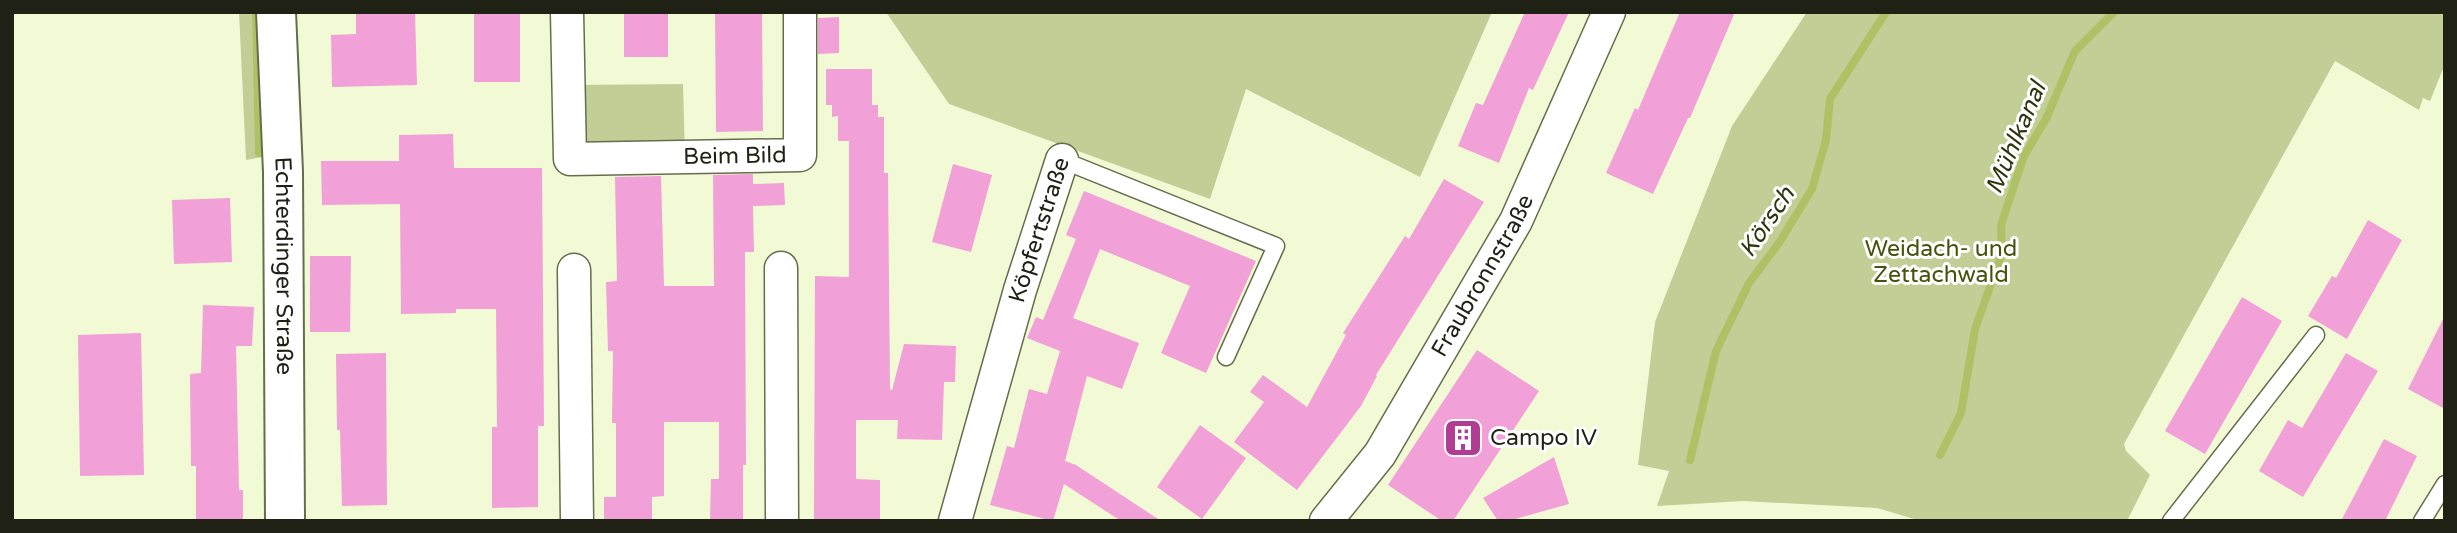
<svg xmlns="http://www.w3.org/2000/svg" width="2457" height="533" viewBox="0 0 2457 533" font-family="'Varela Round',sans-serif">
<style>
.green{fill:#c2ce96}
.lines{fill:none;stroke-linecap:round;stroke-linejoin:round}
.stream{stroke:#b0c165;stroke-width:8}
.building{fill:#f2a0d8}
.lane-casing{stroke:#666d4d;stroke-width:19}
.street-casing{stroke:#666d4d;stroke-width:35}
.secondary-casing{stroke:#666d4d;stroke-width:42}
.lane{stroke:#fff;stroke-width:16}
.street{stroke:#fff;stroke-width:32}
.secondary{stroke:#fff;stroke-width:38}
.labels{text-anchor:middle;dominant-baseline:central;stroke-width:6;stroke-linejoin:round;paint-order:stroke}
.street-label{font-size:23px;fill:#1e2114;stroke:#fff}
.park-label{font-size:23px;fill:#47520c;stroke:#fff}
.poi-label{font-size:23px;fill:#1e2114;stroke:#fff;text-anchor:start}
.water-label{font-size:24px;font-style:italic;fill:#2f360f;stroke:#fff}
</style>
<rect width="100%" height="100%" fill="#f1fad5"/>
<!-- green -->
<path class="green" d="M239 12H265L263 157 246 160Z
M886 12H1492L1420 177 1246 89 1210 199 949 104Z
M1807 12H2445V64L2430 101 2423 98 2419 110 2335 61 2124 444 2126 451 2150 475 2127 521H1921L1877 508 1743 501 1657 506 1669 471 1638 465 1655 322 1732 126Z
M683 84 685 157 570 159 569 85Z"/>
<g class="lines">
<!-- stream -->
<path class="stream" d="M256 12 259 153
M1940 455 1961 413 1975 329 2002 253 2001 225 2024 156 2046 119 2075 51 2114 12
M1690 460 1716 351 1749 283 1779 243 1812 189 1826 140 1830 99 1886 12"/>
</g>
<!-- building -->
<path class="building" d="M356 12H415L417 85 332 87 331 35 356 34Z
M474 12H520V82H474Z
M624 12H668V57H624Z
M715 12H762L763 131 716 132Z
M1525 12H1569L1533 90 1529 88 1499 163 1458 146 1476 103 1483 105Z
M1680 12H1735L1690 118H1688L1653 194 1606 173 1635 108 1638 110Z
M839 17V53L818 54V18Z
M826 69H872V105H878V117H884V173H888L890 389 892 390 904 344 956 346 955 382H944L942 440 897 439 898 420H856V479L880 480V521H814L815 276 849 277V141H838V116L832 117V105H826Z
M453 134 454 168H542L544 426H538V507L492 508V427H497L496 309H456V313L401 314 400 204 322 205 321 161H399V135Z
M953 164 992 175 971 252 932 242Z
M753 174V184L784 183 785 205 753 206 754 252H745L746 465H743V521H710L711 479H719V422H664V496L652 497V519H604V497H616V423H612L613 351H608L606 282 617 281 615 177 661 176 664 286H714L713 175Z
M1444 179 1484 202 1376 375 1377 376 1361 406 1297 490 1234 442 1264 402 1250 392 1263 375 1307 407 1346 335 1343 333 1405 236 1409 239Z
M1084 191 1256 261 1206 373 1161 353 1190 286 1100 249 1073 318 1139 343 1122 389 1087 376 1065 461 1076 465 1161 521H1121L1064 484 1053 521 990 505 1007 446 1014 448 1029 389 1047 394 1060 351 1027 338 1036 317 1043 320 1076 239 1066 235Z
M230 198 232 262 174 264 172 200Z
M2368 220 2402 240 2347 339 2308 316 2332 276 2336 278Z
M310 256H351L350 332H310Z
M2242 297 2282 321 2205 454 2165 431Z
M203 305 254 307 252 346H236L239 490H243V521H196V466H191L190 374 201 373Z
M2445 315V409L2408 389Z
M141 333 144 475 80 476 78 335Z
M1477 350 1539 391 1453 521H1442L1388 485Z
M386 353 387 505 342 506 340 430H337L336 354Z
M2346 353 2378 371 2303 497 2259 471 2288 420 2302 428Z
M1200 425 1246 458 1202 519 1157 487Z
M2384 439 2417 456 2385 521H2341Z
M1554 457 1569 504 1508 521H1498L1483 498Z"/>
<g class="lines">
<defs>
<path id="lane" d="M1062 160 1276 246 1226 357
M2171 521 2316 335
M2422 521 2445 484"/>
<g id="street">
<path id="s1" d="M567 12 570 159 800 155V12"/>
<path d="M781 268 782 521"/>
<path d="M574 270 577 521"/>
<path id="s2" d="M955 521 1020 290 1062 160"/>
<path id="s3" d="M1326 521 1380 454 1516 221 1609 12"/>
</g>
<g id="secondary">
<path id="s4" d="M276 12 283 172 285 521"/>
</g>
</defs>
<!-- lane casing -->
<use href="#lane" class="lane-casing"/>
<!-- street casing -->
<use href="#street" class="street-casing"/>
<!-- secondary casing -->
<use href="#secondary" class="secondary-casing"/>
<!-- lane -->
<use href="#lane" class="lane"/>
<!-- street -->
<use href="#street" class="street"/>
<!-- secondary -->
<use href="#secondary" class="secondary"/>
</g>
<!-- icons -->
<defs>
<symbol id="building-square" viewBox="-11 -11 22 22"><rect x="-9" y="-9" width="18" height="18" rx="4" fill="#b13c94" stroke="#fff"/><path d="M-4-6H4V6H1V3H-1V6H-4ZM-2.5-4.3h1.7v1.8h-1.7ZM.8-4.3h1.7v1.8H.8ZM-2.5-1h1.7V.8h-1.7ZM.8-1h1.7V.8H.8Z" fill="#fff"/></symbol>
</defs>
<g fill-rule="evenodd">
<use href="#building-square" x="1441" y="416" width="44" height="44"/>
</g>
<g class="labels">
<!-- street labels -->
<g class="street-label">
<text stroke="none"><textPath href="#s1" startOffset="312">Beim Bild</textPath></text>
<text stroke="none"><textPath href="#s2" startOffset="303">Köpfertstraße</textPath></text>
<text stroke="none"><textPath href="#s4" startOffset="254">Echterdinger Straße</textPath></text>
<text stroke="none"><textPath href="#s3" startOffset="292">Fraubronnstraße</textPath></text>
</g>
<!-- park labels -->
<g class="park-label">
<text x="1941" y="249">Weidach- und<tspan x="1941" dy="26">Zettachwald</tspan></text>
</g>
<!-- poi labels -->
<g class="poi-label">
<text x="1490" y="438">Campo IV</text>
</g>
<!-- water labels -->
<g class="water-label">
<text transform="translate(2016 138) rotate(-67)">Mühlkanal</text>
<text transform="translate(1767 222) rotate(-56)">Körsch</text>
</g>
</g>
<!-- border -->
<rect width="2457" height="533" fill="none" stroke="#1e2114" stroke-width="28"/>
</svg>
